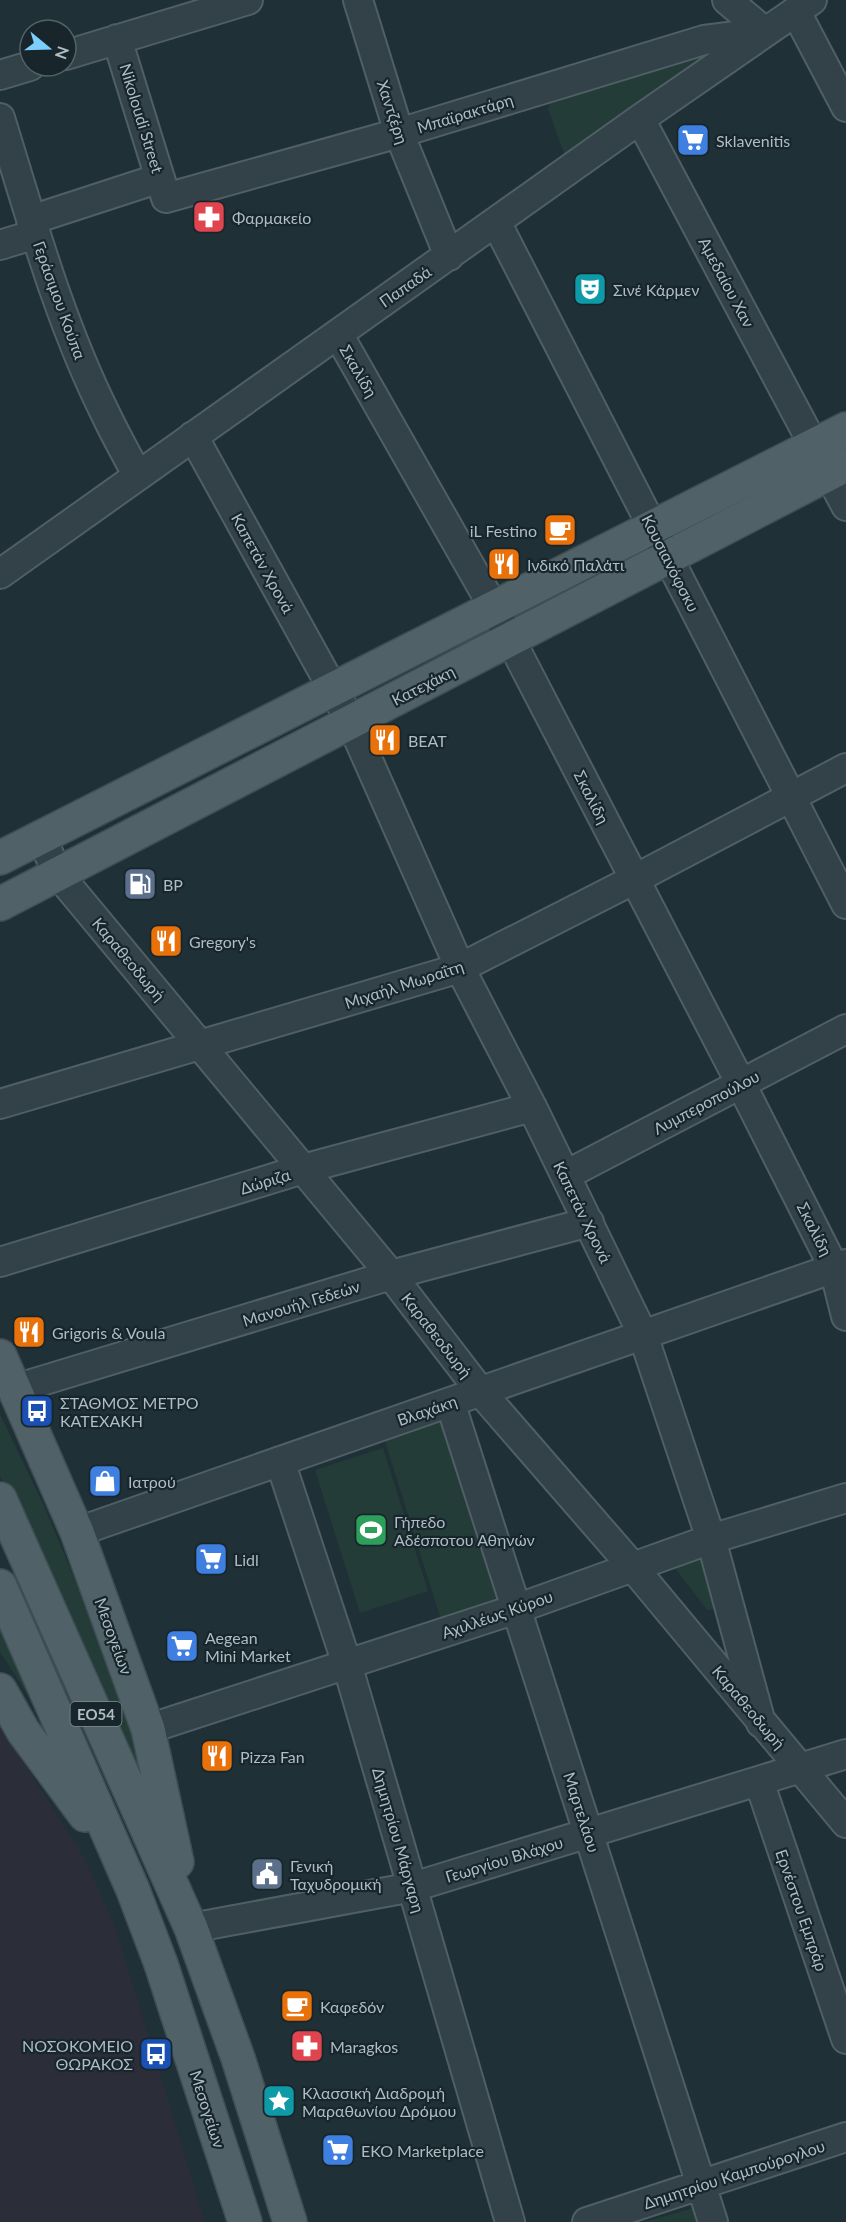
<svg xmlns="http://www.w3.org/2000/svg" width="846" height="2222" viewBox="0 0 846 2222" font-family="Lato,sans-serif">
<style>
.medical{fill:#2b2d39}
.green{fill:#243c37}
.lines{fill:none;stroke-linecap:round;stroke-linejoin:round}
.minor-casing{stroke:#505f66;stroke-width:32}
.major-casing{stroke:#3f4d54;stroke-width:36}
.minor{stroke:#334148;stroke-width:28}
.major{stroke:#506168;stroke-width:33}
.labels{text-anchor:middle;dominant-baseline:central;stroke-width:4.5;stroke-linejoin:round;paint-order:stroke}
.shield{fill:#18262c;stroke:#808f97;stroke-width:1.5}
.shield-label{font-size:15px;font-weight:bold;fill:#adbcc5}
.street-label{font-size:16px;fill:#adbcc5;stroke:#18262c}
.poi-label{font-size:16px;fill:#adbcc5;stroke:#18262c;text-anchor:start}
</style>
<rect width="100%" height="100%" fill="#1f3037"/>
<!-- medical -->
<path class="medical" d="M0 1726 84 1857 115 1926 205 2222H0Z"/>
<!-- green -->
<path class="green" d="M715 51 570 157 564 153 548 109 550 104 686 58Z
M0 1414 44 1506 113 1671 148 1790 79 1658 0 1476Z
M442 1416 501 1604 442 1623 383 1435Z
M383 1448 428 1591 360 1613 315 1470Z
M707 1553 718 1603 715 1609 707 1610 672 1564Z
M0 1627 34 1704 0 1652Z
M700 2206 704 2222H645Z"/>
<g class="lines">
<defs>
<path id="minor" d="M358 0 399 133 449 256
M727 0 765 32
M796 12 846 107
M117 39 166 198 399 133 704 40 760 33
M66 55 248 0
M0 75 30 66
M0 118C31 218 59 321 106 415 116 436 127 456 138 476
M640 119 846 506
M31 220 160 178
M496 222 846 904
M0 245 36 234
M338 334 494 608 741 1084 834 1268 846 1316
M193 436 351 722 460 968 532 1107 643 1335 711 1539 761 1723
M0 574 640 119 812 0
M41 837 58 874 391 1275 480 1391 632 1566 846 1823
M0 1104 460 968 635 879 846 768
M566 1175 846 1029
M0 1262 303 1169 532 1107
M15 1389 391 1275 589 1222
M450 1402 713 2222
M280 1461 347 1664 510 2222
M77 1532 846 1264
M148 1729 516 1609 711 1539 846 1498
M759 1781 846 2039
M191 1928 413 1887 846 1754
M587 2222 846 2137"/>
<path id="major" d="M0 858 846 429
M0 904 846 465
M0 1356 77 1532 148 1729 177 1862
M0 1499 191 1928 238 2058 290 2222
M0 1586 133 1890 161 1964 245 2222
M0 1690 23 1731 85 1815"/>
</defs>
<!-- minor casing -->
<use href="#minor" class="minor-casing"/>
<!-- major casing -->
<use href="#major" class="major-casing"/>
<!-- minor -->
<use href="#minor" class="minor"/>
<!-- major -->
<use href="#major" class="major"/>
</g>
<!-- icons -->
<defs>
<symbol id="supermarket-square" viewBox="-11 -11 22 22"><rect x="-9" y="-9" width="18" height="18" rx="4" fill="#3f7fe0" stroke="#18262c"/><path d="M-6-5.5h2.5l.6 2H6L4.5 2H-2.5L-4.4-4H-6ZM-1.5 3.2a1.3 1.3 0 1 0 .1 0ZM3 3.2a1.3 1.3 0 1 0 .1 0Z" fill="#fff"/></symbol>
<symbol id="pharmacy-square" viewBox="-11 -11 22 22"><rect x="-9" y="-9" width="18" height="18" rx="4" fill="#e0444e" stroke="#18262c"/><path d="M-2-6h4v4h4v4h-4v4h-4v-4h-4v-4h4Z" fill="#fff"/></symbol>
<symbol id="theatre-square" viewBox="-11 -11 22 22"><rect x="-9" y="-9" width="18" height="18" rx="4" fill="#0f9aa8" stroke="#18262c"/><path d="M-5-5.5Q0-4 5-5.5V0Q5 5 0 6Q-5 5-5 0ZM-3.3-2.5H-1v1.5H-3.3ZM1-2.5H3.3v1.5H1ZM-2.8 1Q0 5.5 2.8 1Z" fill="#fff"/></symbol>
<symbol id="cafe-square" viewBox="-11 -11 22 22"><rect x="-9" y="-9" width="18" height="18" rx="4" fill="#e8710a" stroke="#18262c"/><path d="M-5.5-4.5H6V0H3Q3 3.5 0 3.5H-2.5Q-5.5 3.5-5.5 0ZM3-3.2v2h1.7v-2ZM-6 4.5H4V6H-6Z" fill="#fff"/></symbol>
<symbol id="restaurant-square" viewBox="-11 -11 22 22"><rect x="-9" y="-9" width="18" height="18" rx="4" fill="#e8710a" stroke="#18262c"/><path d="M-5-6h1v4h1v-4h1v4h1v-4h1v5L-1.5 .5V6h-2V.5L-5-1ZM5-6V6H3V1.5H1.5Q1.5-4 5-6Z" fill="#fff"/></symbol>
<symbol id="fuel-square" viewBox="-11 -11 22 22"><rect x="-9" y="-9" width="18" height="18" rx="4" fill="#5c6f8a" stroke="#18262c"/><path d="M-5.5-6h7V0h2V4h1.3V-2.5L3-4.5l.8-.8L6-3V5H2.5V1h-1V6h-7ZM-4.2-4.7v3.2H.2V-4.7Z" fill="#fff"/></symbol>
<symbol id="bus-square" viewBox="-11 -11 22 22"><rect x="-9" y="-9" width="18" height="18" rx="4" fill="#1a4fb4" stroke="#18262c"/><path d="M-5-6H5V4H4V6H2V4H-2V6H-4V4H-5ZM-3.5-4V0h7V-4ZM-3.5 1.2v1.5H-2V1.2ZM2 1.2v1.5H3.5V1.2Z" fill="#fff"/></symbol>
<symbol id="shop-square" viewBox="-11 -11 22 22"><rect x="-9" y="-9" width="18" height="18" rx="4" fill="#3f7fe0" stroke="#18262c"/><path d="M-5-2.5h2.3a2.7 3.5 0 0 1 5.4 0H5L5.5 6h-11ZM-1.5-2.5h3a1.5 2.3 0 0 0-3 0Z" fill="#fff"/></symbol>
<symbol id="stadium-square" viewBox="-11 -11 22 22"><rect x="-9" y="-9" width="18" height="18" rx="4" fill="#2e9e5b" stroke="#18262c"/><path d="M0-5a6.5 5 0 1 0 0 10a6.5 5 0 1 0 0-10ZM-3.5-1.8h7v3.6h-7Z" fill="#fff"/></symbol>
<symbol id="civic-square" viewBox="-11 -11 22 22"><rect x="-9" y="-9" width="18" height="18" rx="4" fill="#5c6f8a" stroke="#18262c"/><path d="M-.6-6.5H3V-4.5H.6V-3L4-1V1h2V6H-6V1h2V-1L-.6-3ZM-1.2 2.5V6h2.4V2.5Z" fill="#fff"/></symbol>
<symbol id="sight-square" viewBox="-11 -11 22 22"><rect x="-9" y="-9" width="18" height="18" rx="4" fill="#0f9aa8" stroke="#18262c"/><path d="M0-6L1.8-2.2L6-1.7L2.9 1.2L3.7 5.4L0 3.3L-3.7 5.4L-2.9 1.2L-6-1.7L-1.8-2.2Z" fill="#fff"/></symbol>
</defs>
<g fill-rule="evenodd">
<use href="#supermarket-square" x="674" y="121" width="38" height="38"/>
<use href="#pharmacy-square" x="190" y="198" width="38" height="38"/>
<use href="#theatre-square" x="571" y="270" width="38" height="38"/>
<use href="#cafe-square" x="541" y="511" width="38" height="38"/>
<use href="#restaurant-square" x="485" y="545" width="38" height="38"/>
<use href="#restaurant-square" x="366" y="721" width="38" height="38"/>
<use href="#fuel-square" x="121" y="865" width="38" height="38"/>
<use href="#restaurant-square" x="147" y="922" width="38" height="38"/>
<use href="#restaurant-square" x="10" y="1313" width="38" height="38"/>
<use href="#bus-square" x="18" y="1392" width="38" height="38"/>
<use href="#shop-square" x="86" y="1462" width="38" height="38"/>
<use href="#stadium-square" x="352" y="1511" width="38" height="38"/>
<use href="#supermarket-square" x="192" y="1540" width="38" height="38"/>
<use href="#supermarket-square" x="163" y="1627" width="38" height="38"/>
<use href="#restaurant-square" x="198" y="1737" width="38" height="38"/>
<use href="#civic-square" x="248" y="1855" width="38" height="38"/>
<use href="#cafe-square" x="278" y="1987" width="38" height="38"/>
<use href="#pharmacy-square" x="288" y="2027" width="38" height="38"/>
<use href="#bus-square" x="137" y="2035" width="38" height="38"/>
<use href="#sight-square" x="260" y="2082" width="38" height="38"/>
<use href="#supermarket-square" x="319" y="2131" width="38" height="38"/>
</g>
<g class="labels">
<!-- shield labels -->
<rect class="shield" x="70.5" y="1702" width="51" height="24" rx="4.5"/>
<g class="shield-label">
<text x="96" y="1714">ΕΟ54</text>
</g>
<!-- street labels -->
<g class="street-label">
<text transform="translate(393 112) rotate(72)">Χαντζέρη</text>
<text transform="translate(465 113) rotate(-17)">Μπαϊρακτάρη</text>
<text transform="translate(142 118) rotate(73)">Nikoloudi Street</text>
<text transform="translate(727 282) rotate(62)">Αμεδαίου Χαν</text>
<text transform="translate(405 286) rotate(-35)">Παπαδά</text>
<text transform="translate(60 300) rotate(70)">Γεράσιμου Κούπα</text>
<text transform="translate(359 371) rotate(60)">Σκαλίδη</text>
<text transform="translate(263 563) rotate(61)">Καπετάν Χρονά</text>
<text transform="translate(671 563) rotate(63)">Κουσιανόφσκυ</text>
<text transform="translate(423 685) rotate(-27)">Κατεχάκη</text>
<text transform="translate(592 797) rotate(63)">Σκαλίδη</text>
<text transform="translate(129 959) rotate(50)">Καραθεοδωρή</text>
<text transform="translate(404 984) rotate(-18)">Μιχαήλ Μωραΐτη</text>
<text transform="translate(706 1102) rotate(-28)">Λυμπεροπούλου</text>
<text transform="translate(265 1181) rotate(-17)">Δώριζα</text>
<text transform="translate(583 1212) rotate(64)">Καπετάν Χρονά</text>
<text transform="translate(815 1229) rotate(63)">Σκαλίδη</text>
<text transform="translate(301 1303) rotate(-17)">Μανουήλ Γεδεών</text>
<text transform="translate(437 1335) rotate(52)">Καραθεοδωρή</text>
<text transform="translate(427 1410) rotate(-19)">Βλαχάκη</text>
<text transform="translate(497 1614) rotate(-19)">Αχιλλέως Κύρου</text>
<text transform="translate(114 1636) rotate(70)">Μεσογείων</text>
<text transform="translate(749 1707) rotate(50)">Καραθεοδωρή</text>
<text transform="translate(582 1812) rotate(72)">Μαρτελάου</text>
<text transform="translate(399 1840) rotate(74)">Δημητρίου Μάργαρη</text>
<text transform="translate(504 1859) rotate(-17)">Γεωργίου Βλάχου</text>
<text transform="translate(802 1910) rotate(71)">Ερνέστου Εμπράρ</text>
<text transform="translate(208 2109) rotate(72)">Μεσογείων</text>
<text transform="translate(734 2174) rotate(-18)">Δημητρίου Καμπούρογλου</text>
</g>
<!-- poi labels -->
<g class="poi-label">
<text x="716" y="140">Sklavenitis</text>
<text x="232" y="217">Φαρμακείο</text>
<text x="613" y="289">Σινέ Κάρμεν</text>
<text x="537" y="530" text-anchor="end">iL Festino</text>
<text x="527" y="564">Ινδικό Παλάτι</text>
<text x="408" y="740">ΒΕΑΤ</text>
<text x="163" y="884">BP</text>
<text x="189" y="941">Gregory's</text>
<text x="52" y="1332">Grigoris &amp; Voula</text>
<text x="60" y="1402">ΣΤΑΘΜΟΣ ΜΕΤΡΟ<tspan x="60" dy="18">ΚΑΤΕΧΑΚΗ</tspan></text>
<text x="128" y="1481">Ιατρού</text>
<text x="394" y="1521">Γήπεδο<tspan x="394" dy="18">Αδέσποτου Αθηνών</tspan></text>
<text x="234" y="1559">Lidl</text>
<text x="205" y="1637">Aegean<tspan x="205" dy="18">Mini Market</tspan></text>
<text x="240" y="1756">Pizza Fan</text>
<text x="290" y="1865">Γενική<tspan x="290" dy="18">Ταχυδρομική</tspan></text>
<text x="320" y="2006">Καφεδόν</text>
<text x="133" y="2045" text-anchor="end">ΝΟΣΟΚΟΜΕΙΟ<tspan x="133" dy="18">ΘΩΡΑΚΟΣ</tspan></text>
<text x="330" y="2046">Maragkos</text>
<text x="302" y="2092">Κλασσική Διαδρομή<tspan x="302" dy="18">Μαραθωνίου Δρόμου</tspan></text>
<text x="361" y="2150">EKO Marketplace</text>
</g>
</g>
<!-- north arrow -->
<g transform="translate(48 48) rotate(109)"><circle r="28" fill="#18262c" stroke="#546269" stroke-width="1.5"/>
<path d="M0-4.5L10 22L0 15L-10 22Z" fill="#7dcefa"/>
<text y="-9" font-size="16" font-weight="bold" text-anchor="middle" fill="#adbcc5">N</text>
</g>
</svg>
